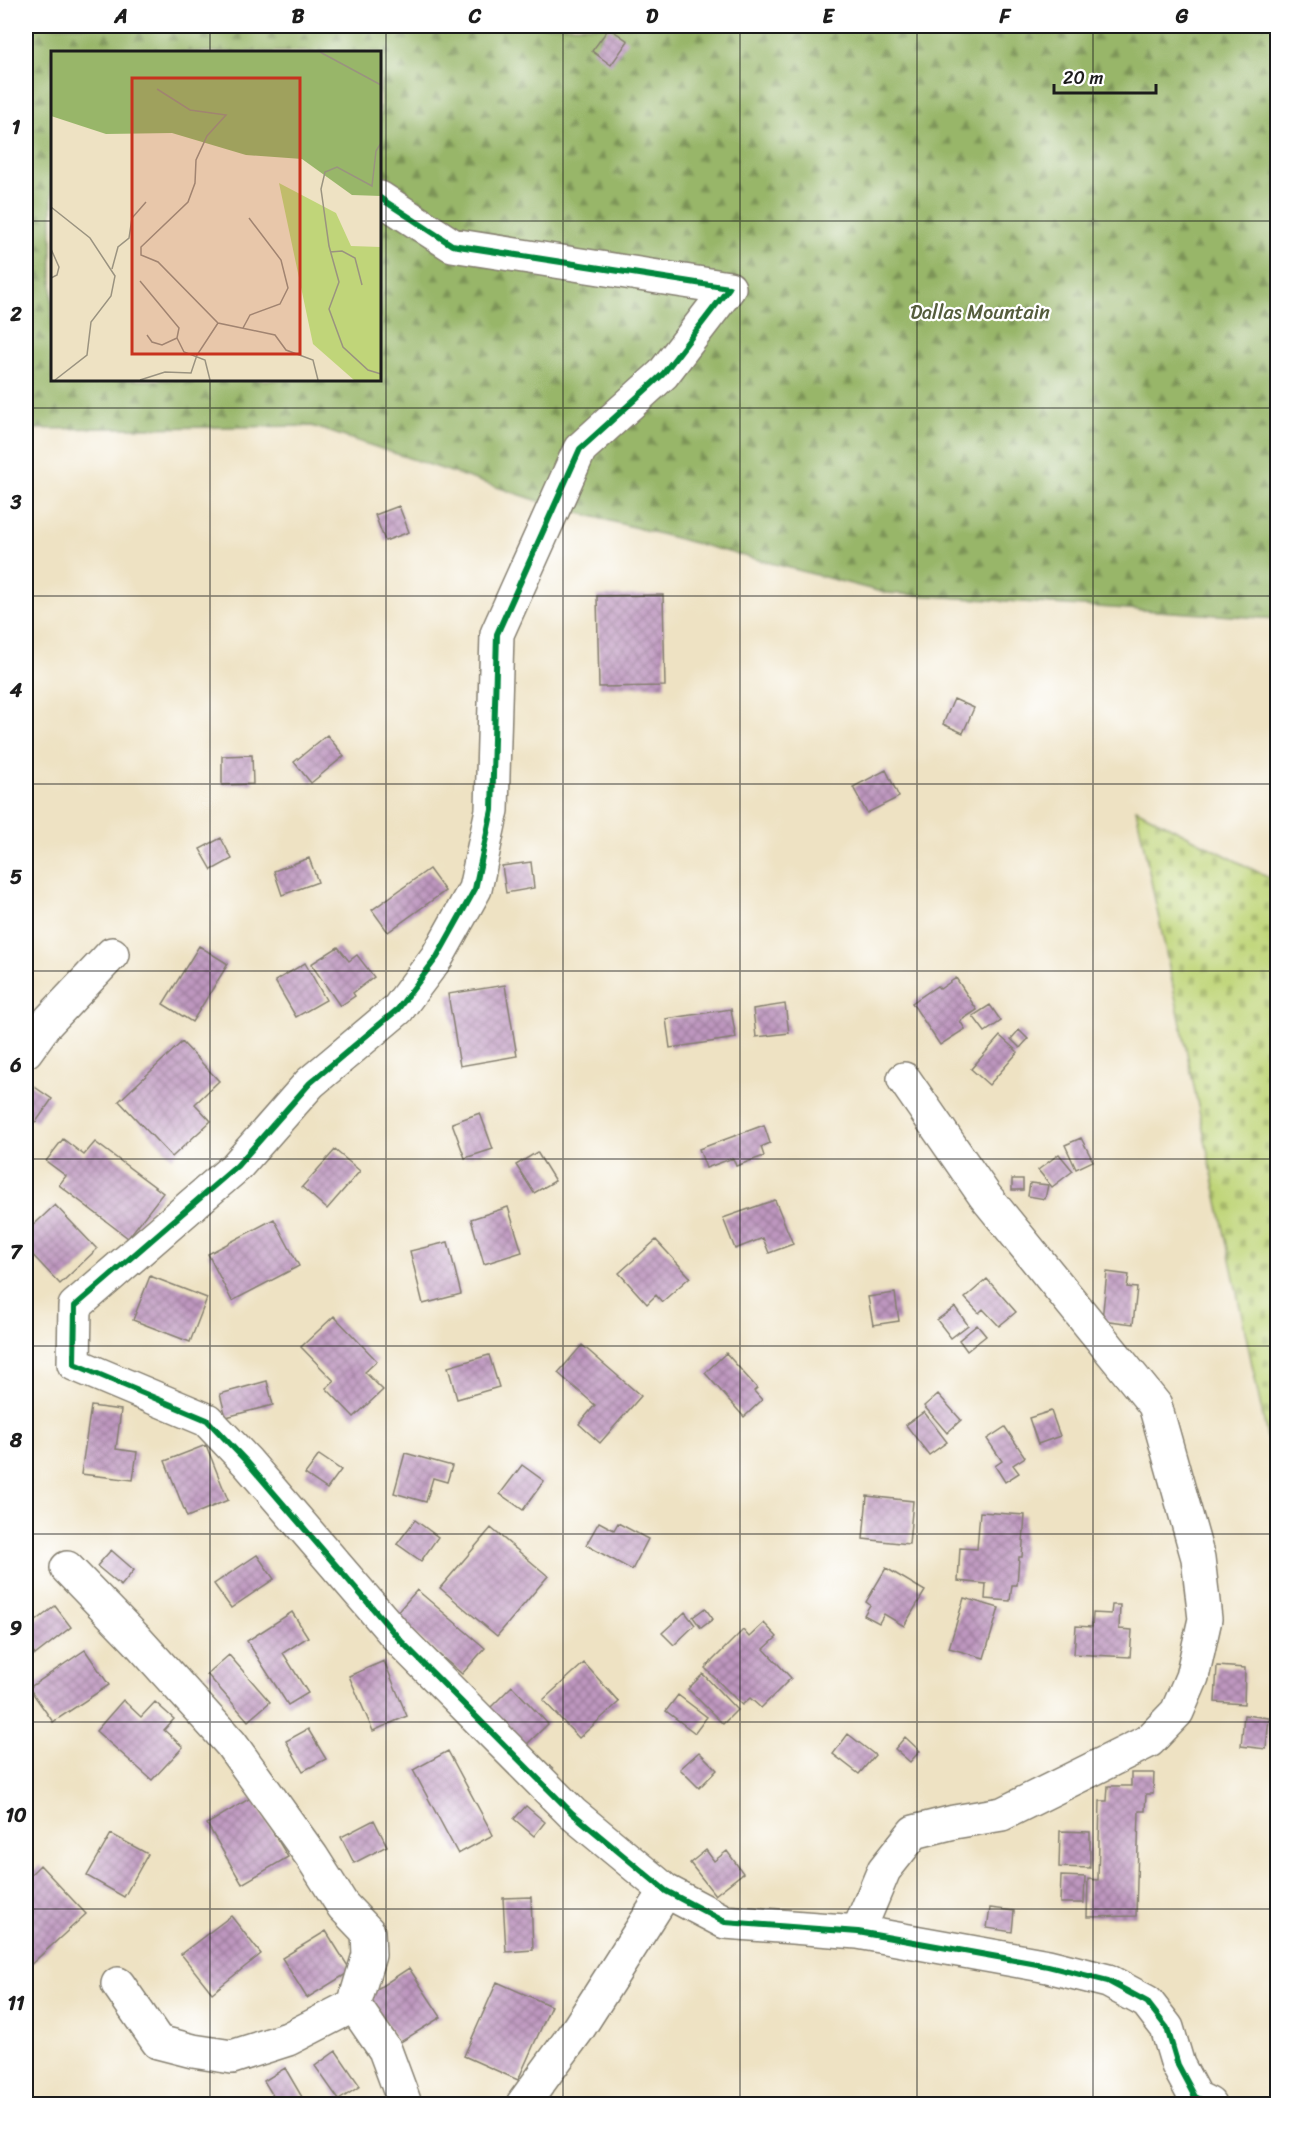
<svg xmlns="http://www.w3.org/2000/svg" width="1303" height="2130" viewBox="0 0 1303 2130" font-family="Sriracha,sans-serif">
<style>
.forest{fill:url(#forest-firs);stroke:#5a6942;stroke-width:1.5;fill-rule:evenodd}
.cemetery{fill:url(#cemetery-stones);stroke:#6e784a;stroke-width:1.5}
.building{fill:url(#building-cross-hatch)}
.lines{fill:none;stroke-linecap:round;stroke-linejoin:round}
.minor-casing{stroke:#857f70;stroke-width:36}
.minor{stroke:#fff;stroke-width:33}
.cycleway-casing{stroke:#fff;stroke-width:10}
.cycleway{stroke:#00873e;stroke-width:6}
.grid{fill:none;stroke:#1c1c1c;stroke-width:1.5;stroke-opacity:0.55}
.labels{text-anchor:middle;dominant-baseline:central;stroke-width:4.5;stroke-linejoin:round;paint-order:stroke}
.park-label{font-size:20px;fill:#555d3d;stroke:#fff}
.inset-road{fill:none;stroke:#9a9380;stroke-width:1.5}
.view{fill:#c8321e;fill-opacity:0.15;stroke:#c8321e;stroke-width:3}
.inset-edge{fill:none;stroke:#1c1c1c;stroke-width:3}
.neatline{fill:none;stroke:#1c1c1c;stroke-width:2}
.grid-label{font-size:20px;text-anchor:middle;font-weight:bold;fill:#1c1c1c}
</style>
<defs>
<pattern id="forest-firs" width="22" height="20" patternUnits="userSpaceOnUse" patternTransform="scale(1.5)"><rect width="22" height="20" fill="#98b669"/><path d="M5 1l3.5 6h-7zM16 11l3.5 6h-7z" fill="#7b9356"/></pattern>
<pattern id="cemetery-stones" width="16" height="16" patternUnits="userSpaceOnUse" patternTransform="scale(1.5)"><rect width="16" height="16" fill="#c0d579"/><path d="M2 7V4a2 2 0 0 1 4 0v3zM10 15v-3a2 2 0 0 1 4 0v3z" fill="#a4b668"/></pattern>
<pattern id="building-cross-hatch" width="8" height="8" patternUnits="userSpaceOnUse" patternTransform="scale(1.5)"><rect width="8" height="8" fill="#be97bf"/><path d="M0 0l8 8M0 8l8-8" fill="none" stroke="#9a7a9a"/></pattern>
</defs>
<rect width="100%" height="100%" fill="#fff"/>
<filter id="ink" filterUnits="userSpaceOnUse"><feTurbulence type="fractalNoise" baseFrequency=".0167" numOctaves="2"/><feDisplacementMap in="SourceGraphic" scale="12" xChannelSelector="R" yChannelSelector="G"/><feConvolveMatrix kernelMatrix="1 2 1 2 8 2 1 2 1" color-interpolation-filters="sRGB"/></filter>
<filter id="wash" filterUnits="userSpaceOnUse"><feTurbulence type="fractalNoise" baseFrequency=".008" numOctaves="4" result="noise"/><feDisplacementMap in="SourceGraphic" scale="24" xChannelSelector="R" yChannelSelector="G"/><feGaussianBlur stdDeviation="1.35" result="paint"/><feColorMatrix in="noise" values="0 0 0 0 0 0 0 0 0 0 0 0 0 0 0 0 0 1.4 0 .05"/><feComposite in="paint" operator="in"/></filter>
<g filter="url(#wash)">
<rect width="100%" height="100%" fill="#eee2c3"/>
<!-- forest -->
<path class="forest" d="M26 26H1277V619L885 593 557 507 312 426 26 429ZM52 52H380V380H52Z"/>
<!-- cemetery -->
<path class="cemetery" d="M1136 809 1277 882V1484Z"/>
<g id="blocks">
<!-- building -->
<path class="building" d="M609 28 628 41 611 65 592 51Z
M399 506 409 532 385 541 375 515Z
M663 595 665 686 599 687 597 596Z
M954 699 974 708 963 733 943 724Z
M327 735 344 756 311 783 294 762Z
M252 755 253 784 222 785V756Z
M886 770 899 797 867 813 853 787Z
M221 838 232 859 212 870 200 849Z
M309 858 318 882 282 895 274 871Z
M531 862 534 888 506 893 502 866Z
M429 869 445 891 388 932 372 910Z
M199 946 228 964 192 1022 163 1004Z
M338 947 349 961 357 955 374 977 353 993 355 996 340 1006 311 964Z
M305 963 326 1000 296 1017 275 981Z
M956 978 977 1010 960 1021 965 1029 940 1045 912 1003 937 986 940 989Z
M505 985 517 1056 460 1066 448 994Z
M785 1004 789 1033 756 1037 753 1009Z
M990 1005 1001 1021 985 1032 973 1016Z
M731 1009 736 1038 670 1048 666 1019Z
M1019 1030 1028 1039 1020 1048 1011 1039Z
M1000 1036 1018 1052 989 1085 971 1069Z
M182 1042 219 1081 195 1104 211 1121 172 1157 119 1101Z
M26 1081 52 1099 36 1122 26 1115Z
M480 1113 493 1149 465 1158 452 1123Z
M764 1125 770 1143 761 1147 764 1156 736 1166 733 1158 706 1168 699 1149Z
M1081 1138 1093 1161 1076 1169 1065 1145Z
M63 1139 84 1155 95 1142 163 1193 128 1238 59 1185 66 1176 46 1161Z
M335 1150 360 1171 327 1209 302 1187Z
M537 1152 555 1181 534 1193 516 1165Z
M1059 1154 1073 1171 1052 1187 1038 1170Z
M1012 1179H1023V1190H1012Z
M1030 1183 1048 1185 1045 1199 1028 1196Z
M775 1200 793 1244 769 1253 763 1238 735 1249 723 1218Z
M55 1205 97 1249 60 1284 26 1248V1232Z
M508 1207 522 1252 484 1264 471 1219Z
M274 1219 299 1266 232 1301 208 1254Z
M656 1240 690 1277 662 1302 656 1295 647 1304 619 1273Z
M448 1242 461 1294 423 1304 410 1251Z
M1107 1272 1129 1275 1127 1287 1137 1288 1133 1324 1102 1320Z
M150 1276 207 1298 190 1342 133 1320Z
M987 1279 1016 1312 999 1326 983 1309 979 1313 965 1298Z
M895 1293 899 1321 873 1325 868 1297Z
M955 1307 968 1325 951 1338 937 1320Z
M334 1316 377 1361 365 1372 383 1390 354 1417 326 1388 334 1381 301 1347Z
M977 1325 986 1336 967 1351 959 1340Z
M582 1345 641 1396 600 1443 579 1424 595 1405 558 1373Z
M726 1353 757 1388 754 1391 762 1400 744 1417 705 1373Z
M489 1355 499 1387 457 1399 448 1367Z
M267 1381 273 1405 226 1417 220 1394Z
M938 1394 961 1420 947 1433 924 1406Z
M91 1406 121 1410 116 1449 137 1452 133 1480 81 1474Z
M1051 1411 1060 1436 1038 1444 1029 1418Z
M924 1412 947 1442 929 1455 906 1425Z
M1005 1427 1025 1457 1013 1465 1019 1473 1005 1482 995 1466 1002 1461 987 1439Z
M206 1445 228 1500 187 1517 165 1461Z
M405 1453 452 1466 447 1482 433 1478 426 1502 394 1493Z
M319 1455 341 1470 327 1489 305 1474Z
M522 1465 544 1481 523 1510 500 1494Z
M867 1496 913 1501 909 1544 863 1539Z
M980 1512 1025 1515 1022 1557H1019L1017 1585H1012L1010 1601 985 1599 986 1584 958 1581 960 1548 977 1549Z
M415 1520 438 1537 421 1561 397 1544Z
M599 1522 614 1530 618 1523 648 1539 632 1570 586 1545Z
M491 1528 548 1576 497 1636 440 1588Z
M111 1550 134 1570 121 1586 97 1566Z
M257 1555 274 1579 231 1608 214 1584Z
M886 1568 925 1591 904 1626 884 1614 879 1623 864 1615 870 1605 866 1602Z
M417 1590 485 1648 462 1674 394 1616Z
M964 1598 999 1608 984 1658 949 1648Z
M1112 1605H1120L1119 1629 1132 1630 1130 1657 1074 1654 1076 1626 1092 1627 1093 1613 1111 1614Z
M55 1606 71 1627 35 1655 26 1643V1629Z
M705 1608 713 1619 701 1628 693 1617Z
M292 1612 308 1637 283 1653 308 1693 288 1705 247 1641Z
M685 1612 695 1625 674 1645 662 1633Z
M764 1623 777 1637 764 1649 791 1678 761 1708 750 1698 742 1705 705 1668 743 1630 749 1637Z
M85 1650 109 1685 53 1722 29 1688Z
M229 1655 270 1702 248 1721 207 1674Z
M384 1661 407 1716 373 1731 349 1676Z
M584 1663 619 1702 579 1738 543 1700Z
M1217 1666 1245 1668 1244 1704 1215 1702Z
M703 1674 737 1710 723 1724 688 1689Z
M512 1686 548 1724 523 1748 487 1711Z
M678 1695 707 1717 695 1733 666 1711Z
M123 1700 141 1717 155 1702 174 1719 164 1730 183 1747 152 1780 96 1731Z
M1244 1715 1269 1718 1266 1749 1241 1746Z
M308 1729 326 1759 303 1771 286 1741Z
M848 1734 875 1755 859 1774 833 1754Z
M905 1737 920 1751 910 1762 895 1749Z
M448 1751 493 1835 458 1854 413 1770Z
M699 1752 717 1770 699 1788 680 1769Z
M1131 1773H1154L1153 1794H1146L1145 1811H1139L1136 1916 1087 1917 1088 1879 1098 1880 1100 1801H1107L1108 1786H1131Z
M252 1797 288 1857 242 1884 207 1824Z
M526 1806 545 1822 534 1836 514 1819Z
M374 1820 387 1846 354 1863 341 1837Z
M1060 1831 1090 1832V1868L1059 1867Z
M111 1834 148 1854 124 1897 87 1876Z
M706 1850 714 1861 727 1851 743 1873 715 1895 690 1863Z
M40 1865 86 1914 27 1968 26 1966V1879Z
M1061 1876 1085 1877 1084 1903H1060Z
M531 1897 533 1950 506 1952 503 1898Z
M990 1908 1014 1911 1012 1932 987 1928Z
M231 1916 261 1954 212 1993 181 1954Z
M326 1931 351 1971 307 1998 282 1958Z
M409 1968 441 2017 399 2043 368 1995Z
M497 1982 551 2006 518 2080 464 2056Z
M336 2051 360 2086 339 2100 315 2066Z
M285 2068 302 2097 290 2104H278L264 2081Z"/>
</g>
</g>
<g filter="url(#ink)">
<use href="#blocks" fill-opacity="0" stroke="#857f70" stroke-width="1.5"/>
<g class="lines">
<defs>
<path id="minor" d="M380 198 452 245 729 288 663 374 580 449 497 634 492 810 475 889 437 957 398 1009 310 1083 237 1166 75 1306 74 1364 207 1420 247 1462 401 1641 572 1813 666 1891 725 1922 858 1932 1048 1966 1108 1981 1147 2002 1167 2028 1178 2065 1195 2097 1209 2104
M26 1051 44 1026 112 954
M67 1568 136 1639 231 1744 312 1857 343 1906 368 1932 369 1955 354 2005 385 2050 405 2104
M858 1932 884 1870 914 1832 954 1822 1002 1814 1149 1741 1177 1712 1192 1677 1205 1619 1198 1558 1155 1405 985 1196 904 1079
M118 1984 158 2042 193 2051 232 2057 288 2039 354 2005
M523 2104 578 2029 666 1891"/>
</defs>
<!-- minor casing -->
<use href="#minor" class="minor-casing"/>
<!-- minor -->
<use href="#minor" class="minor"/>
<defs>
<path id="cycleway" d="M380 198 452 245 729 288 663 374 580 449 497 634 492 810 475 889 437 957 398 1009 310 1083 237 1166 75 1306 74 1364 207 1420 247 1462 401 1641 572 1813 666 1891 725 1922 858 1932 1048 1966 1108 1981 1147 2002 1167 2028 1178 2065 1195 2097 1209 2104"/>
</defs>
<!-- cycleway casing -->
<use href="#cycleway" class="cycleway-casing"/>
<!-- cycleway -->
<use href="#cycleway" class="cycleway"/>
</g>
</g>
<!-- grid -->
<path class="grid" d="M210 26V52M386 26V2104M563 26V2104M740 26V2104M917 26V2104M1093 26V2104M26 221H52M380 221H1278M210 380V2104M26 408H1278M26 596H1278M26 784H1278M26 971H1278M26 1159H1278M26 1346H1278M26 1534H1278M26 1722H1278M26 1909H1278"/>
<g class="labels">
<!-- park labels -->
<g class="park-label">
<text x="980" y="312">Dallas Mountain</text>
</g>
</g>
<!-- overview -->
<g transform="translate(51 51)">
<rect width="330" height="330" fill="#eee2c3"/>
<path d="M0 1H330V145L301 144 251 108 195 104 121 82 55 83 0 65Z" fill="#98b669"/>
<path d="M228 132 285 162 300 195 330 196V329H303L262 293Z" fill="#c0d579"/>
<path class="inset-road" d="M269 1 330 34M106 38 139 59 175 64 156 85 145 109 144 132 137 151 90 196V204L107 211 167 272 224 284 235 299 262 309 267 329M330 92 325 100 321 135 286 116 274 121 270 138 278 195 288 231 278 258 292 296 317 319 330 323M0 156 39 187 64 225 60 245 40 271 36 304 4 329M0 198 8 216 6 224 0 227M279 201 291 200 304 207 311 234M61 218 67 196 78 187 81 167 95 151M89 230 128 277 126 287 133 301 154 309 159 329M192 277 199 264 229 253 237 237 230 209 198 167M96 284 101 291 111 294 126 287M89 329 114 321 140 322 146 304 167 272"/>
<path class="view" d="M81 27H249V303H81Z"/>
<rect width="330" height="330" class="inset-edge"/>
</g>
<!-- margin -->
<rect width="1303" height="2130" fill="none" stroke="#fff" stroke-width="66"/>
<!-- scale -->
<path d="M1054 84v9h102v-9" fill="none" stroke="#1c1c1c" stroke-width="3"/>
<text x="1063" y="84" font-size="18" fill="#1c1c1c" stroke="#ffffff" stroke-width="4.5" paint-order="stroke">20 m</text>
<rect x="33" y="33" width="1237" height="2064" class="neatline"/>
<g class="grid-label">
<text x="121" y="23">A</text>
<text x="298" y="23">B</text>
<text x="475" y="23">C</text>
<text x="652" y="23">D</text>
<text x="828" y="23">E</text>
<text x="1005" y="23">F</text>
<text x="1182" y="23">G</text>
<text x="16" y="134">1</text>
<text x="16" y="321">2</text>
<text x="16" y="509">3</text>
<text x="16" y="697">4</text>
<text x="16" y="884">5</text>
<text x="16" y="1072">6</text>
<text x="16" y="1259">7</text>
<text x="16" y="1447">8</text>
<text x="16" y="1635">9</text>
<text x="16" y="1822">10</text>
<text x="16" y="2010">11</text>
</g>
</svg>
